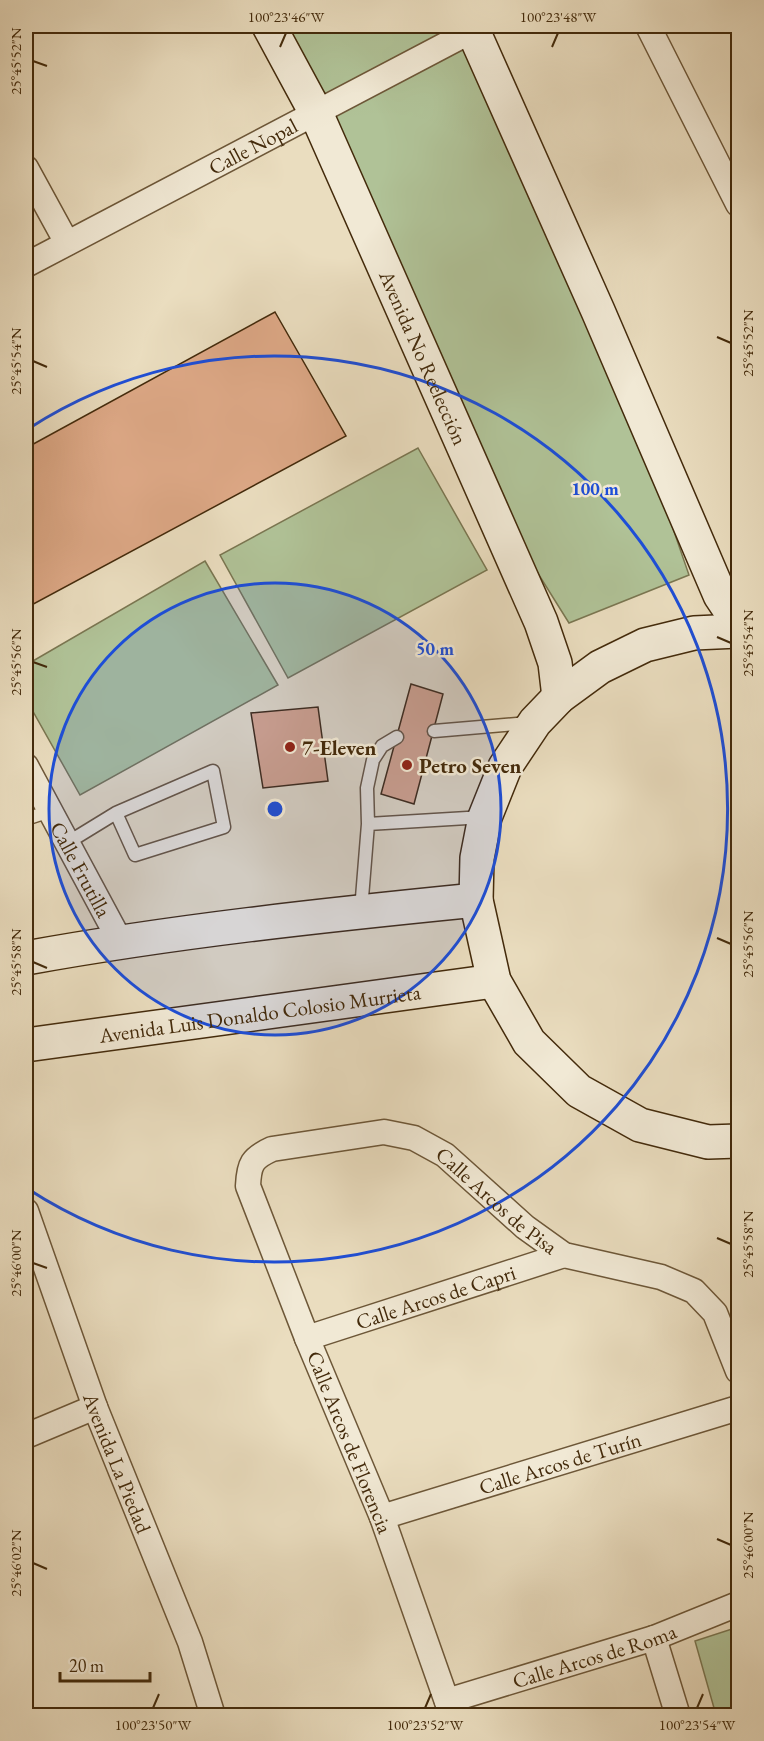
<svg xmlns="http://www.w3.org/2000/svg" width="764" height="1741" viewBox="0 0 764 1741" font-family="'EB Garamond',serif">
<style>
.green{fill:#b0c297;stroke:#7a7651;stroke-width:1.5}
.building{fill:#dda886;stroke:#432a0b;stroke-width:1.5}
.lines{fill:none;stroke-linecap:round;stroke-linejoin:round}
.lane-casing{stroke:#6d5738;stroke-width:15}
.street-casing{stroke:#6d5738;stroke-width:27}
.secondary-casing{stroke:#432a0b;stroke-width:36}
.lane{stroke:#f1e9d5;stroke-width:12}
.street{stroke:#f1e9d5;stroke-width:24}
.secondary{stroke:#f1e9d5;stroke-width:33}
.ticks{fill:none;stroke:#432a0b;stroke-width:2}
.ring{fill:none;stroke:#1d4ed8;stroke-width:3}
.poi-dot{fill:#8f2418;stroke:#f1e9d5;stroke-width:2}
.labels{text-anchor:middle;dominant-baseline:central;stroke-width:5;stroke-linejoin:round;paint-order:stroke}
.street-label{font-size:21px;fill:#432a0b;stroke:#f1e9d5}
.poi-label{font-size:21px;font-weight:bold;fill:#432a0b;stroke:#f1e9d5;text-anchor:start}
.centre{fill:#1d4ed8;stroke:#f1e9d5;stroke-width:3}
.ring-label{font-size:18px;text-anchor:middle;font-weight:bold;fill:#1d4ed8;stroke:#f1e9d5;stroke-width:5;stroke-linejoin:round;paint-order:stroke}
.neatline{fill:none;stroke:#432a0b;stroke-width:2}
.ticks-label{font-size:15px;text-anchor:middle;fill:#432a0b}
</style>
<rect width="100%" height="100%" fill="#eaddbf"/>
<filter id="stains"><feTurbulence type="fractalNoise" baseFrequency=".00333" numOctaves="4"/><feColorMatrix values="0 0 0 0 .2 0 0 0 0 .09 0 0 0 0 .02 0 0 0 .5 -.17"/></filter>
<radialGradient id="worn" r=".72"><stop offset=".6" stop-color="#630" stop-opacity="0"/><stop offset="1" stop-color="#630" stop-opacity=".3"/></radialGradient>
<!-- green -->
<path class="green" d="M269 26H471L598 311 689 575 569 623 477 476Z
M418 448 487 570 288 678 220 555Z
M205 561 278 685 80 795 26 699V665Z
M738 1627V1715H716L695 1641Z"/>
<!-- building -->
<path class="building" d="M275 312 346 436 26 608V448Z
M411 684 443 694 414 804 381 794Z
M318 707 328 781 263 788 251 713Z"/>
<g class="lines">
<defs>
<path id="lane" d="M434 731 528 723
M26 819 50 811
M368 824 484 817
M67 843 116 813 213 771 224 827 135 855 116 813
M361 910 368 824 367 788 373 760 382 746 397 737"/>
<g id="street">
<path d="M648 26 738 204"/>
<path d="M26 168 67 243"/>
<path id="s1" d="M26 265 481 26"/>
<path id="s2" d="M26 766 120 941"/>
<path id="s3" d="M26 1211 95 1407 190 1642 213 1716"/>
<path id="s4" d="M307 1338 564 1255"/>
<path d="M26 1436 95 1407"/>
<path id="s5" d="M382 1517 738 1408"/>
<path d="M654 1638 678 1716"/>
<path id="s6" d="M447 1701 654 1638 738 1604"/>
<path id="s7" d="M452 1716 382 1517 307 1338 248 1186C249 1164 252 1158 272 1149L384 1132 414 1138 445 1155 525 1227 564 1255 661 1277 694 1291 715 1313 738 1371"/>
</g>
<g id="secondary">
<path id="s8" d="M269 26 316 113 541 622 555 663 559 697"/>
<path d="M471 26 598 311 720 595 738 622"/>
<path d="M738 631 694 633 645 645 600 667 559 697 535 722 505 767 485 817 477 858 476 900 494 981 529 1042 579 1091 640 1125 708 1142 738 1141"/>
<path d="M26 958C175 931 325 915 476 900"/>
<path id="s9" d="M26 1045 494 981"/>
</g>
</defs>
<!-- lane casing -->
<use href="#lane" class="lane-casing"/>
<!-- street casing -->
<use href="#street" class="street-casing"/>
<!-- secondary casing -->
<use href="#secondary" class="secondary-casing"/>
<!-- lane -->
<use href="#lane" class="lane"/>
<!-- street -->
<use href="#street" class="street"/>
<!-- secondary -->
<use href="#secondary" class="secondary"/>
</g>
<!-- ticks -->
<path class="ticks" d="M280 47 286 33M552 47 558 33M33 61 47 66M717 337 731 343M33 361 47 367M717 637 731 643M33 662 47 667M717 938 731 944M33 962 47 968M717 1238 731 1244M33 1263 47 1268M717 1539 731 1545M33 1563 47 1569M153 1708 159 1694M425 1708 431 1694M697 1708 703 1694"/>
<!-- distance rings -->
<circle cx="275" cy="809" r="226" fill="#1d4ed8" fill-opacity=".12"/>
<g class="ring">
<circle cx="275" cy="809" r="226"/>
<path d="M28 429A453 453 0 1 1 28 1189"/>
</g>
<!-- markers -->
<g class="poi-dot">
<circle cx="290" cy="747" r="6"/>
<circle cx="407" cy="765" r="6"/>
</g>
<g class="labels">
<!-- street labels -->
<g class="street-label">
<text stroke="none"><textPath href="#s1" startOffset="256">Calle Nopal</textPath></text>
<text stroke="none"><textPath href="#s8" startOffset="366">Avenida No Reelección</textPath></text>
<text stroke="none"><textPath href="#s2" startOffset="117">Calle Frutilla</textPath></text>
<text stroke="none"><textPath href="#s9" startOffset="236">Avenida Luis Donaldo Colosio Murrieta</textPath></text>
<text stroke="none"><textPath href="#s7" startOffset="864">Calle Arcos de Pisa</textPath></text>
<text stroke="none"><textPath href="#s4" startOffset="135">Calle Arcos de Capri</textPath></text>
<text transform="translate(350 1442) rotate(68)">Calle Arcos de Florencia</text>
<text stroke="none"><textPath href="#s5" startOffset="186">Calle Arcos de Turín</textPath></text>
<text stroke="none"><textPath href="#s3" startOffset="268">Avenida La Piedad</textPath></text>
<text stroke="none"><textPath href="#s6" startOffset="154">Calle Arcos de Roma</textPath></text>
</g>
<!-- poi labels -->
<g class="poi-label">
<text x="302" y="747">7-Eleven</text>
<text x="419" y="765">Petro Seven</text>
</g>
</g>
<circle cx="275" cy="809" r="9" class="centre"/>
<g class="ring-label">
<text x="595" y="495">100 m</text>
<text x="435" y="655">50 m</text>
</g>
<!-- margin -->
<rect width="764" height="1741" fill="none" stroke="#eaddbf" stroke-width="66"/>
<!-- scale -->
<path d="M60 1672v9h90v-9" fill="none" stroke="#432a0b" stroke-width="3"/>
<text x="69" y="1672" font-size="18" fill="#432a0b" stroke="#f1e9d5" stroke-width="4.5" paint-order="stroke">20 m</text>
<rect x="33" y="33" width="698" height="1675" class="neatline"/>
<g class="ticks-label">
<text x="286" y="22">100°23'46"W</text>
<text x="558" y="22">100°23'48"W</text>
<text transform="translate(16 61) rotate(-90)" y="5">25°45'52"N</text>
<text transform="translate(748 343) rotate(-90)" y="5">25°45'52"N</text>
<text transform="translate(16 361) rotate(-90)" y="5">25°45'54"N</text>
<text transform="translate(748 643) rotate(-90)" y="5">25°45'54"N</text>
<text transform="translate(16 662) rotate(-90)" y="5">25°45'56"N</text>
<text transform="translate(748 944) rotate(-90)" y="5">25°45'56"N</text>
<text transform="translate(16 962) rotate(-90)" y="5">25°45'58"N</text>
<text transform="translate(748 1244) rotate(-90)" y="5">25°45'58"N</text>
<text transform="translate(16 1263) rotate(-90)" y="5">25°46'00"N</text>
<text transform="translate(748 1545) rotate(-90)" y="5">25°46'00"N</text>
<text transform="translate(16 1563) rotate(-90)" y="5">25°46'02"N</text>
<text x="153" y="1730">100°23'50"W</text>
<text x="425" y="1730">100°23'52"W</text>
<text x="697" y="1730">100°23'54"W</text>
</g>
<rect width="100%" height="100%" filter="url(#stains)"/>
<rect width="100%" height="100%" fill="url(#worn)"/>
</svg>
